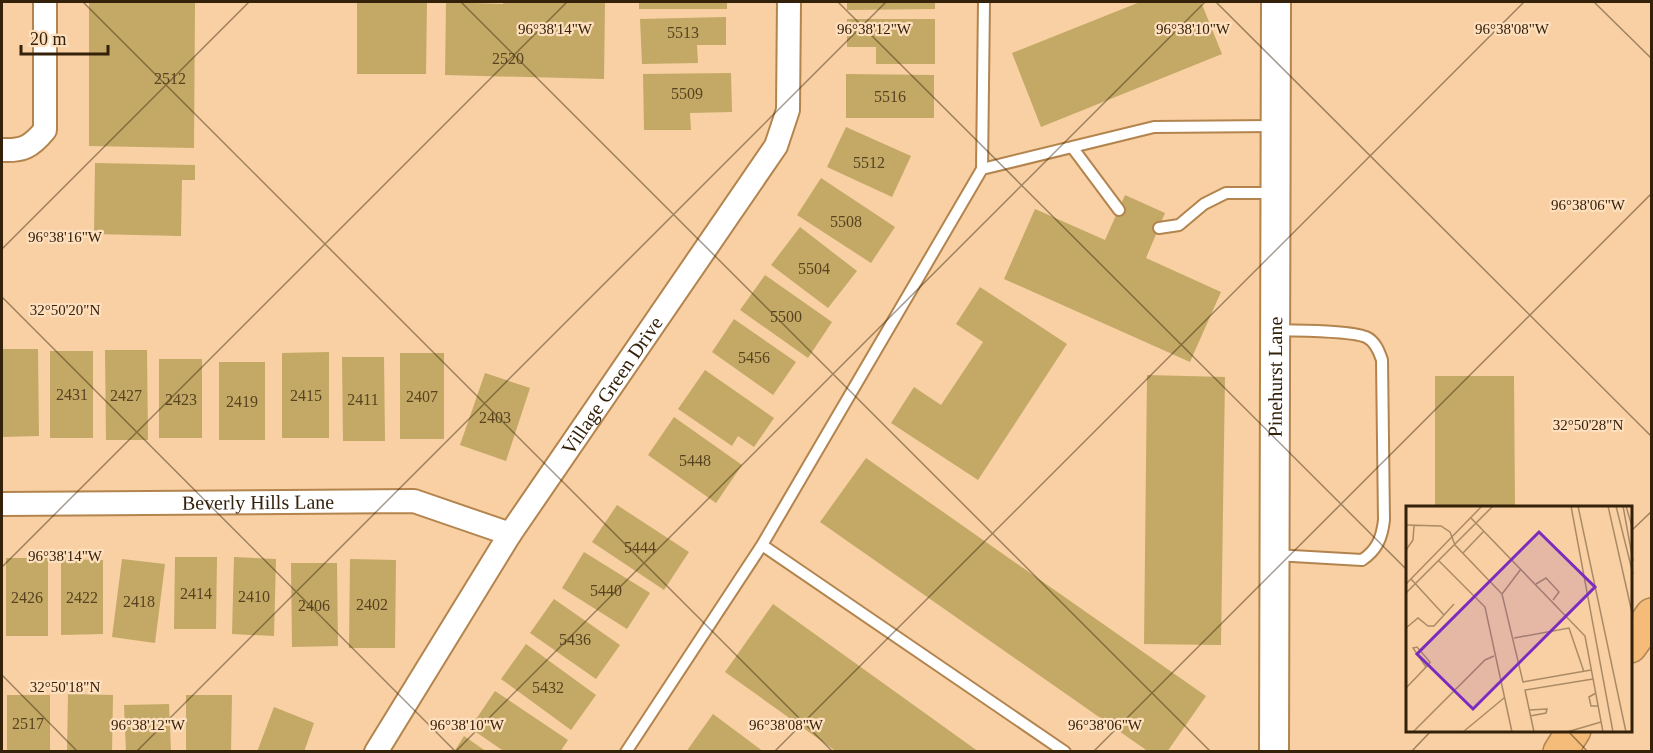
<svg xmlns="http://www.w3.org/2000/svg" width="1653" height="753" viewBox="0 0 1653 753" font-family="Georgia,serif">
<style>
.building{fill:#c3a965}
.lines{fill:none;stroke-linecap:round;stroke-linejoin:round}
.service-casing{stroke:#b3844d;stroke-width:14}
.minor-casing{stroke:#b3844d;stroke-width:26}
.tertiary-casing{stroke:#b3844d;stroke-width:32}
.motorway-casing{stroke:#b18552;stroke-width:36}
.service{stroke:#fff;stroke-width:10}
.minor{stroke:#fff;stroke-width:22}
.tertiary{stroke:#fff;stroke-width:28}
.motorway{stroke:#f4bb79;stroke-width:33}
.ticks{fill:none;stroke:#34210a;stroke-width:1.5;stroke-opacity:0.45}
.labels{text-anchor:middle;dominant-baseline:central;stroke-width:4.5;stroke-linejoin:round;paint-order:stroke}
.number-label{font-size:16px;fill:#584321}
.street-label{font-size:20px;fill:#34210a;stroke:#fedfbe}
.inset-road{fill:none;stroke:#aa8a66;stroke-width:1.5}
.view{fill:#7b2cbf;fill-opacity:0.15;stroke:#7b2cbf;stroke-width:3}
.inset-edge{fill:none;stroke:#34210a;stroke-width:3}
.ticks-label{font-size:15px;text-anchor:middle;fill:#34210a;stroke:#fedfbe;stroke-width:4.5;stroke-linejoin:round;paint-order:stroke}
</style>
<rect width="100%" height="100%" fill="#f8d0a3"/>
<!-- building -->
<path class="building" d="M89 2H195L194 148 89 146Z
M357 2H427L426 74H357Z
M446 2 503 4V2H605L604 79 445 75Z
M639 2H727V9H639Z
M847 2H935V9L847 10Z
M1140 2H1201L1222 54 1041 127 1012 53Z
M726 17V45H697L698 63 642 64 640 19Z
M847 19H935V64H876V47H847Z
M731 73 732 112 690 113 691 130H644L643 74Z
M846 74 934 75V118H846Z
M846 127 911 156 892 197 827 167Z
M95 163 195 165V180H182L181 236 94 234Z
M821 178 895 227 871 263 797 215Z
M1125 195 1165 213 1146 258 1221 292 1190 362 1004 279 1035 209 1105 240Z
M800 227 857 271 828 308 771 265Z
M765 275 832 322 808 358 740 310Z
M980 287 1067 344 978 480 891 423 914 387 941 405 983 342 956 324Z
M734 319 796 362 773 395 712 352Z
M2 349H38L39 436 2 437Z
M105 350H147L148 440H106Z
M50 351H93V438H50Z
M329 352V438H282V353Z
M400 353H444V439H400Z
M342 357H384L385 441H343Z
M159 359H202V438H159Z
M219 362H265V440H219Z
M705 370 774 418 754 447 738 436 732 446 678 409Z
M485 373 530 388 506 461 460 445Z
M1147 375 1225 377 1221 645 1144 644Z
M1435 376H1514L1515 507H1435Z
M674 417 742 465 716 503 648 455Z
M866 458 1206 696 1167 752H1149L820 522Z
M617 505 689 552 664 590 592 542Z
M584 552 650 593 627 629 562 588Z
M175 557H217L216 629H174Z
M234 557 276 559 274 636 232 634Z
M6 558H48V636H6Z
M61 559 103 560V634L61 635Z
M122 559 165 564 155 643 112 637Z
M350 559 396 560 395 648H349Z
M291 563H337L338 646 292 647Z
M554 599 620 645 596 679 530 633Z
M773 604 979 752H837L725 672Z
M526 644 596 695 571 730 501 679Z
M495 691 568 740 560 752H505L470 728Z
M68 694 113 695 112 752H67Z
M7 695H50V752H7Z
M186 695H232L231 752H186Z
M169 704 171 752H126L124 705Z
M274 707 314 723 304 752H257Z
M713 714 764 752H686Z
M464 736 487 752H454Z"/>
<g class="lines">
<defs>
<path id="service" d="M1072 147 1119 210
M982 169 1154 127 1275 126
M1159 228 1179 225 1204 204 1226 193H1275
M1275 330C1296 331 1349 330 1366 337 1375 341 1379 351 1382 360L1384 520C1382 538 1377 550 1362 560L1275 555
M762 545 1065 752
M626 752 762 545 982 169 984 2"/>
<g id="minor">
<path d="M2 150C23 151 31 147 45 130V2"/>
<path id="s1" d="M2 504 414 501 510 534"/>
<path id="s2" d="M376 752 510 534 776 146 788 110 789 2"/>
</g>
<g id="tertiary">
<path id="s3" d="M1274 752 1276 2"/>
</g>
<path id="motorway" d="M1630 646 1652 615
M1560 752 1574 730"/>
</defs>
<!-- service casing -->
<use href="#service" class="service-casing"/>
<!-- minor casing -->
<use href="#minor" class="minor-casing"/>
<!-- tertiary casing -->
<use href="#tertiary" class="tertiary-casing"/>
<!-- motorway casing -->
<use href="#motorway" class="motorway-casing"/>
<!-- service -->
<use href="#service" class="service"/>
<!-- minor -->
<use href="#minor" class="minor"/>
<!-- tertiary -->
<use href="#tertiary" class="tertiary"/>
<!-- motorway -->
<use href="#motorway" class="motorway"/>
</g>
<!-- ticks -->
<path class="ticks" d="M83 2 833 752M461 2 1211 752M838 2 1407 570M1216 2 1652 437M1594 2 1652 59M2 249 249 2M2 297 456 752M1630 532 1652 511M2 567 567 2M2 675 78 752M1567 730 1588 752M136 752 886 2M455 752 1205 2M774 752 1524 2M1093 752 1652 193M1411 752 1432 730"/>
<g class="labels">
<!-- number labels -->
<g class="number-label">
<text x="683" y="32">5513</text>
<text x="508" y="58">2520</text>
<text x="170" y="78">2512</text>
<text x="687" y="93">5509</text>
<text x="890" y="96">5516</text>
<text x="869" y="162">5512</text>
<text x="846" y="221">5508</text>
<text x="814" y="268">5504</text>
<text x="786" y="316">5500</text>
<text x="754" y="357">5456</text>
<text x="72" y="394">2431</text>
<text x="126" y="395">2427</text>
<text x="306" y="395">2415</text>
<text x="422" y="396">2407</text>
<text x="181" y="399">2423</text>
<text x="363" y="399">2411</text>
<text x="242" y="401">2419</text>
<text x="495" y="417">2403</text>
<text x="695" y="460">5448</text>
<text x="640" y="547">5444</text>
<text x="606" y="590">5440</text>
<text x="196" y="593">2414</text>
<text x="254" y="596">2410</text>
<text x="27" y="597">2426</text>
<text x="82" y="597">2422</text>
<text x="139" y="601">2418</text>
<text x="372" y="604">2402</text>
<text x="314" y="605">2406</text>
<text x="575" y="639">5436</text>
<text x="548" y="687">5432</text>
<text x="28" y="723">2517</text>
</g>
<!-- street labels -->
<g class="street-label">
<text stroke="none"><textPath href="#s3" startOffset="375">Pinehurst Lane</textPath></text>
<text stroke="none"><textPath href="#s2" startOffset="436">Village Green Drive</textPath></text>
<text stroke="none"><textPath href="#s1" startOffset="256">Beverly Hills Lane</textPath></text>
</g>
</g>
<!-- overview -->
<g transform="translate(1406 506)">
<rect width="226" height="226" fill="#f8d0a3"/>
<path class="inset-road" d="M165 0 207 226M172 0 220 226M202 0 227 111M210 0 227 68M217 0 227 55M220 0 227 24M65 12 179 130 197 226M0 19 35 20 44 26 49 39 96 88 117 176 185 164M0 44 7 34 8 20M57 47 78 25M33 55 79 101 106 226M5 73 38 109M0 78 76 0M130 78 140 72 153 86 147 94M0 87 87 0M96 88 115 63M0 122 12 112 22 120H28L48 98M108 132 163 122 178 166M0 182 23 158 24 156 11 141 7 142 20 161M190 187 183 191 185 200H192M123 204 141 203 140 207 124 210M7 226 79 154 88 150M57 226 98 192M128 226 119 184 187 173M161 226 195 216"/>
<path class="view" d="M133 26 189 81 67 203 11 148Z"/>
<rect width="226" height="226" class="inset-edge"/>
</g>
<g class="ticks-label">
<text x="555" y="34">96°38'14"W</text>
<text x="874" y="34">96°38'12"W</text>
<text x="1193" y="34">96°38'10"W</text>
<text x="1512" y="34">96°38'08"W</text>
<text x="1588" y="210">96°38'06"W</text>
<text x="65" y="242">96°38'16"W</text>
<text x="65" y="315">32°50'20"N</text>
<text x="1588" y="430">32°50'28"N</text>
<text x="65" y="561">96°38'14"W</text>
<text x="65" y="692">32°50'18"N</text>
<text x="148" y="730">96°38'12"W</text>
<text x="467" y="730">96°38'10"W</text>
<text x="786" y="730">96°38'08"W</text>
<text x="1105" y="730">96°38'06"W</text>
</g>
<!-- border -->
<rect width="1653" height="753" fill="none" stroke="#34210a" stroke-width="6"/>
<!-- scale -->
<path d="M21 45v9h87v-9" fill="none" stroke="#34210a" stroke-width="3"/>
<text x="30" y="45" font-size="18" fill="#34210a" stroke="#fedfbe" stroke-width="4.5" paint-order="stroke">20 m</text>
</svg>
